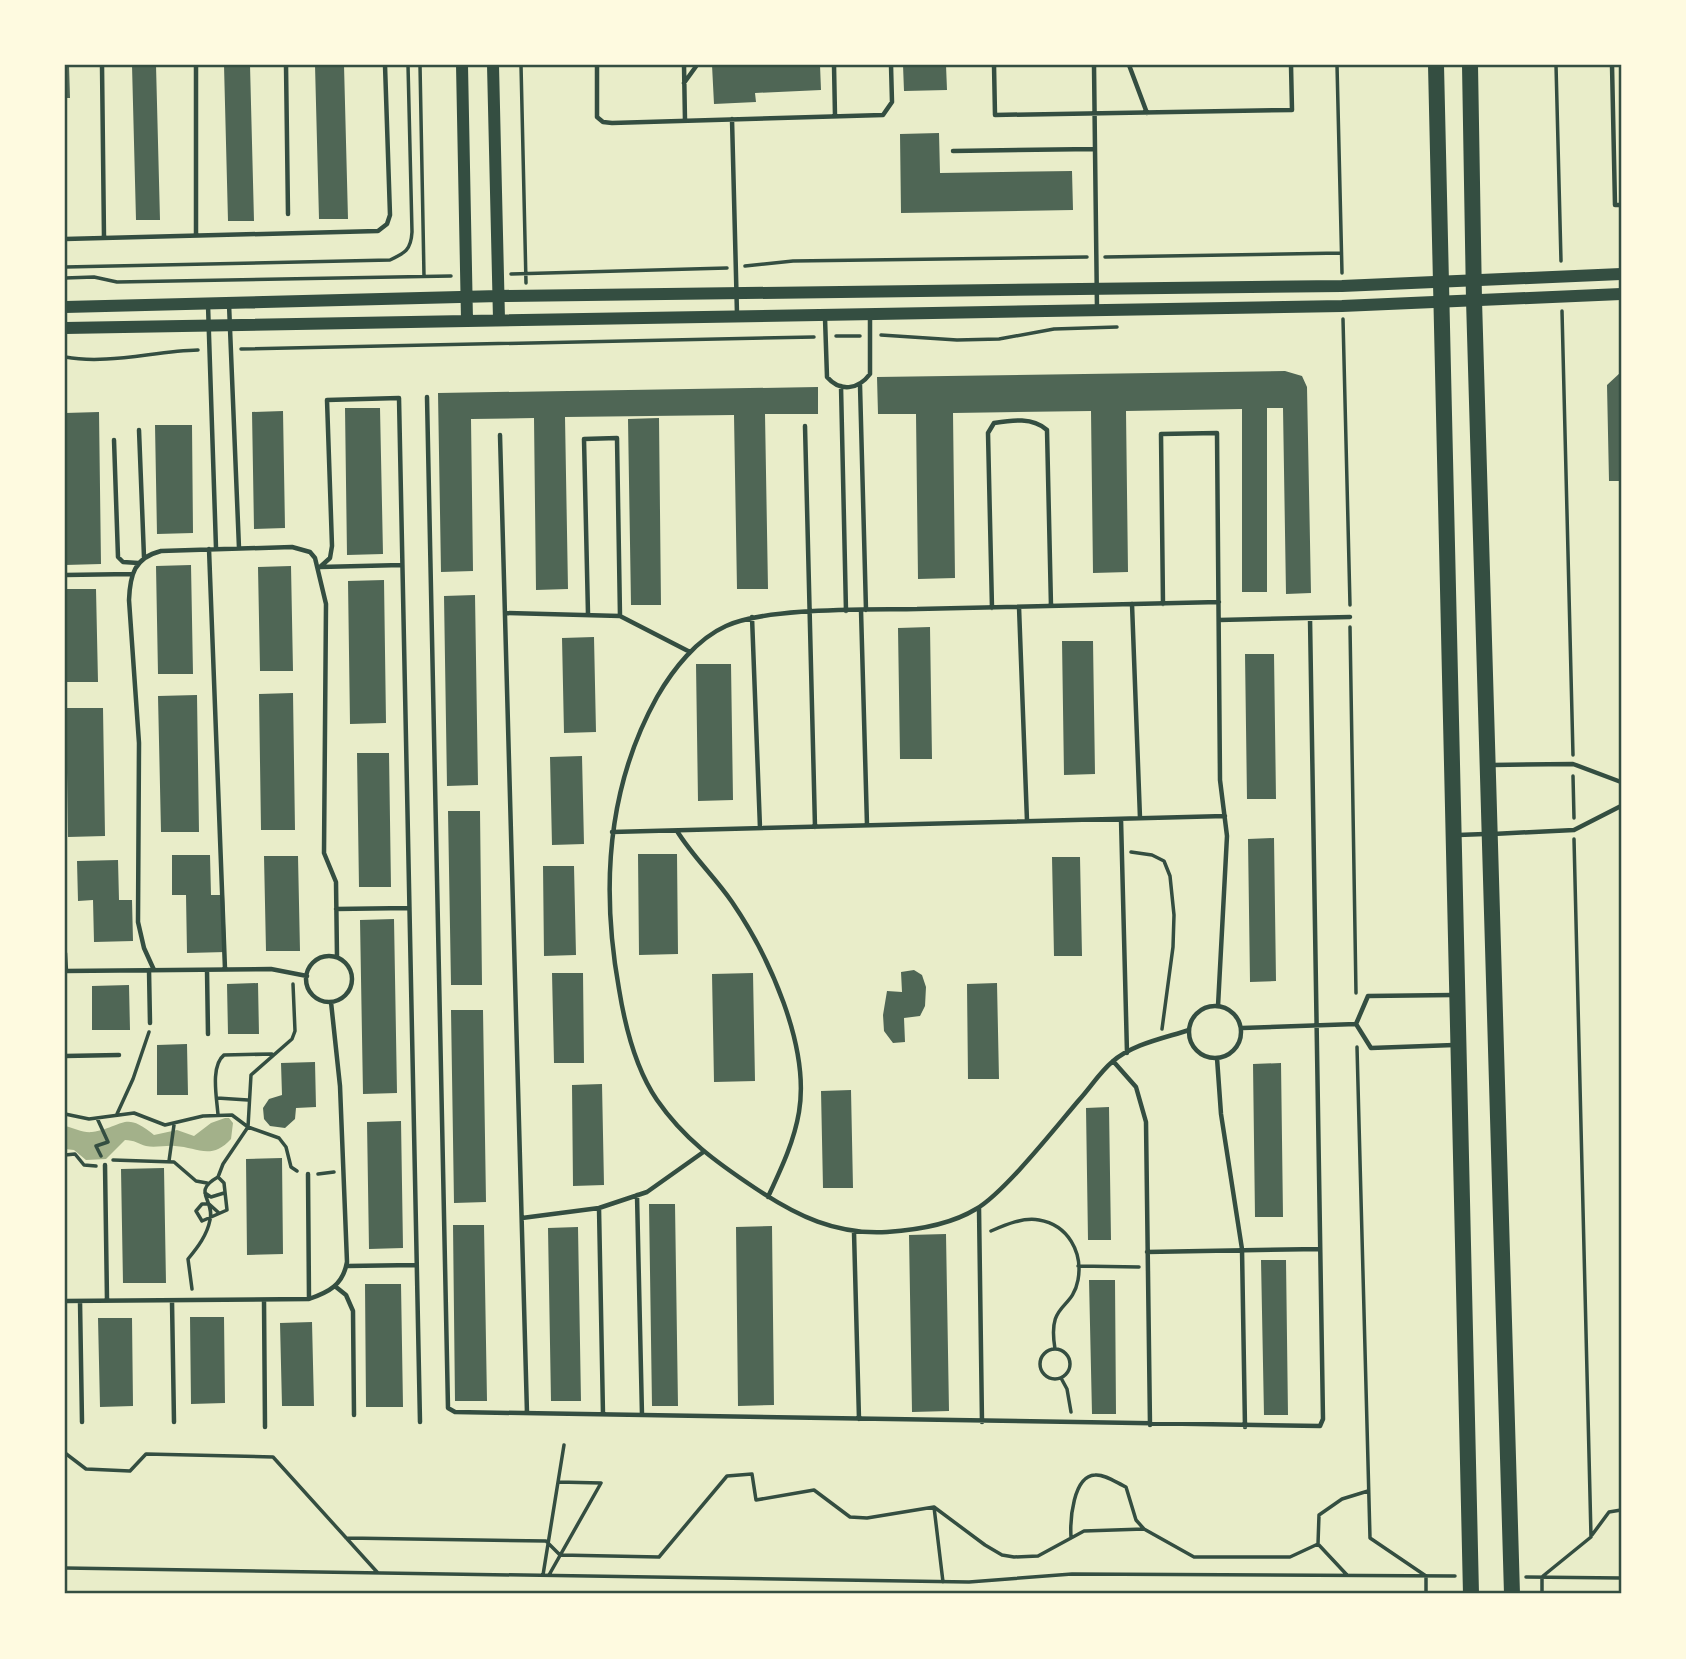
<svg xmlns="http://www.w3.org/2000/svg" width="1686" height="1659" viewBox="0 0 1686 1659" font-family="Rubik,sans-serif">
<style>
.water{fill:#a3b18a}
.building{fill:#4f6655}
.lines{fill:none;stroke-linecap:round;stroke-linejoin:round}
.path{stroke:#344e41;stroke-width:3.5}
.service{stroke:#344e41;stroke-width:4.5}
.tertiary{stroke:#344e41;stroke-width:12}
.primary{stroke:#344e41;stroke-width:16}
.neatline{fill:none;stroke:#344e41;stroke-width:2.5}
</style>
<rect width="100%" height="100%" fill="#e9edc9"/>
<!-- water -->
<path class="water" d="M225 1118H229L233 1123 231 1139C211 1161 197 1147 175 1146 166 1145 155 1148 146 1146 139 1144 134 1140 125 1140L106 1159 86 1160 74 1150 65 1149V1126C74 1128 83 1133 92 1132 124 1127 124 1110 154 1135L177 1130 194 1136 211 1123Z"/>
<!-- building -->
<path class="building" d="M65 65H69L70 98H65Z
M132 65H156L160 220H136Z
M224 65H250L254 221H228Z
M315 65H344L348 219H319Z
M712 65H820L821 90 755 93 756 102 714 104Z
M903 65H946L947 90 904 91Z
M939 133 940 173 1072 171 1073 210 901 213 900 134Z
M1285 371 1302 376 1307 387 1311 593 1286 594 1283 408H1267V592H1242V409L1126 411 1128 572 1093 573 1091 411 953 413 955 578 918 579 916 414H878L877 377Z
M1621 372V481H1609L1607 385Z
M818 387V414H765L768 589H737L734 415 565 417 568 589 536 590 534 418 471 419 473 571 441 572 438 393Z
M345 408H380L383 554 347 555Z
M283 411 285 528 254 529 252 412Z
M99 412 101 564 65 565V413Z
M659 418 661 605H631L628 419Z
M155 425H192L193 533 157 534Z
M191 565 193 674H158L156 566Z
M291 566 293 671H260L258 567Z
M384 580 386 723 350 724 348 581Z
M65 589H96L98 682H65Z
M475 595 478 785 447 786 444 596Z
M930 627 932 759H900L898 628Z
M594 637 596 732 564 733 562 638Z
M1062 641H1093L1095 774 1064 775Z
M1245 654H1274L1276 799H1247Z
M696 664H731L733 800 698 801Z
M293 693 295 830H261L259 694Z
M197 695 199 832H161L158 696Z
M66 708H103L105 836 68 837Z
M357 753H389L391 887H359Z
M582 756 584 844 552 845 550 757Z
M448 811H480L482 985H451Z
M1274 838 1276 981 1250 982 1248 839Z
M638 854H677L678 954 639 955Z
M172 855H210L211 895H224L226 952 187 953 186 895H172Z
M264 856H298L300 951H266Z
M1052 857H1080L1082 956H1054Z
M118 860 119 900H132L133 941 94 942 93 900 78 901 77 861Z
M543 866H574L576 955 544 956Z
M394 919 397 1093 363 1094 360 920Z
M914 970 922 975 926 987 925 1006 920 1016 904 1018 905 1042 893 1043 884 1031 883 1015 887 991 902 992 901 972Z
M552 973H583L584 1063H554Z
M753 973 755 1081 714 1082 712 974Z
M258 983 259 1034H228L227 984Z
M997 983 999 1079H968L967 984Z
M129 985 130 1030H92V986Z
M451 1010H483L486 1202 454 1203Z
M187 1044 188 1095H157V1045Z
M315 1062 316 1107 296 1108 295 1119 285 1128 270 1126 264 1119 263 1108 269 1099 282 1095 281 1063Z
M1281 1063 1283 1217H1255L1253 1064Z
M602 1084 604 1185 573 1186 572 1085Z
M851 1090 853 1188H823L821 1091Z
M1109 1107 1111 1240H1088L1086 1108Z
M401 1121 403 1248 369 1249 367 1122Z
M282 1158 283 1254 247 1255 246 1159Z
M164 1168 166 1283H123L121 1169Z
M649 1204H675L678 1406H652Z
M453 1225H484L487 1401H455Z
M772 1226 774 1405 738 1406 736 1227Z
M578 1227 581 1401H551L548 1228Z
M946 1234 949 1411 912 1412 909 1235Z
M1261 1260H1286L1288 1415H1264Z
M1089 1280H1115L1116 1414H1092Z
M365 1284H401L403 1407H366Z
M190 1317H224L225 1403 191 1404Z
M98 1318H132L133 1406 100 1407Z
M312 1322 314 1406H282L280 1323Z"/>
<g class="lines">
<!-- path -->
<path class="path" d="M420 65 424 276
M521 65 526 283
M1337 65 1342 273
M1556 65 1561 261
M1105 257 1341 253
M745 266 793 261 1087 257
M65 267 390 260C405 253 411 250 412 232L408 65
M511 274 727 268
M65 278 94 277 117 282 451 276
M1562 311 1573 755
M1343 319 1350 605
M881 335 957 340 999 339 1054 329 1117 327
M836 336H860
M241 349 814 337
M65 357C108 365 154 351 198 350
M1350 627 1356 993
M1573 776 1574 818
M1131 852 1152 855 1164 861 1170 876 1174 915 1173 947 1162 1029
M1357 1047 1370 1538 1426 1576V1594
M217 1098 248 1100
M65 1114 89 1119 134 1113 165 1125 203 1116 232 1115 248 1127 279 1138 286 1147 291 1167 297 1171
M117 1114 133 1079 149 1032
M218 1115C217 1099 210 1066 224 1055L272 1054
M97 1118 108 1142 96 1146 101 1156
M65 1155 75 1154 84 1165 96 1166
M113 1160 174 1162 196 1181 207 1183
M169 1161 174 1125
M318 1174 334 1172
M218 1177 224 1183 227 1210 202 1221 196 1211 202 1204H209L219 1213
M205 1193 211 1197 224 1193
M991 1231C1005 1225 1023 1217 1039 1220 1068 1225 1083 1252 1078 1280 1072 1312 1047 1301 1055 1349
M1078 1266 1139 1267
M192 1289 188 1259C198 1247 207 1235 210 1220 215 1199 191 1192 218 1177L223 1164 248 1127 251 1075 292 1039 295 1031 293 984
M1040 1364a15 15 0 1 1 30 0a15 15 0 1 1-30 0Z
M1061 1378 1067 1389 1071 1412
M65 1453 86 1469 130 1471 146 1454 273 1457 377 1572
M934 1507 985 1545 1002 1555 1014 1557 1038 1556 1084 1531 1144 1529 1194 1557H1290L1318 1544
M1592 1535 1609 1512 1621 1510
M1071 1537C1070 1520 1073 1476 1095 1475 1105 1474 1117 1483 1126 1487L1136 1520 1144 1529
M346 1538 546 1541 560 1555 659 1557 727 1476 752 1474 756 1500 814 1490 850 1517 867 1518 934 1507 943 1582
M65 1568 969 1582 1072 1574 1455 1576
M543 1575 564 1445
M549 1575 601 1483 558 1482
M1347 1575 1318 1544 1319 1515 1342 1499 1368 1491
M1543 1576 1591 1537 1574 839
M1526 1577 1621 1578
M1542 1577V1594"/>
<!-- service -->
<path class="service" d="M102 65 104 238
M286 65 288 214
M597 65V117L603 122 612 123 883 115 892 102 891 65
M684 65 685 121
M834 65 835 116
M994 65 995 115 1292 110 1291 65
M1129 65 1147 113
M1612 65 1615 205H1621
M684 83 697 65
M732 119 737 314
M1095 149 1097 309
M953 151 1095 149 1094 65
M196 235V65
M65 239 378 231 387 224 390 215 385 65
M229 304 239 548
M208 305 216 548
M825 318 827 377C840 392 858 390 870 374V315
M860 385 866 610
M841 386 846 611
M427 397 448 1408 455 1412 1320 1426 1323 1419 1310 618
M805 426 815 827
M139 430 144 557
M500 435 527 1413
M114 440 118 557 123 562 138 563
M209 549 225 969
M320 567 330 558 332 546 327 400 399 398 420 1422
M320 567 402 565
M65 575 132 574
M1132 604 1140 818
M1163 604 1161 434 1217 433 1220 780 1227 836 1218 1006
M1019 607 1027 821
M992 608 988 433 994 423C1012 420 1033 417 1047 430L1051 606
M861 610 867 825
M505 613 620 616 690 652
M588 614 584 439 617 438 620 616
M752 617 760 828
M1219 620 1350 617
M1492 765 1573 764 1621 782
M1121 819 1127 1053
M677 831C693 857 715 877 732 902 769 956 810 1046 799 1112 794 1142 781 1169 768 1197
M612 832 1225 816
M1493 834 1574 830 1621 806
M1458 835 1485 834
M336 909 409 908
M65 953 66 971
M306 979a23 23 0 1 1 46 0a23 23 0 1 1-46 0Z
M149 970 150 1023
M154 970 144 948 138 922 139 743 129 600C130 575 134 558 161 551L292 547 310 552 315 558 326 604 324 853 336 882 337 957
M207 970 208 1034
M65 971 271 969 307 976
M1453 995 1368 996 1356 1024 1371 1048 1454 1045
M1189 1032a26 26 0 1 1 52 0a26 26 0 1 1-52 0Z
M1242 1028 1356 1024
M1189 1030C1165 1038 1132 1044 1112 1062 1100 1072 1090 1088 1079 1100 1056 1127 1004 1193 976 1209 950 1225 917 1230 887 1232 836 1235 797 1216 755 1188 716 1162 684 1139 657 1100 635 1068 625 1026 619 989 601 889 607 787 657 697 673 669 697 639 726 626 768 607 868 610 917 609 1018 607 1119 605 1219 602
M65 1056 119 1055
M1217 1058 1221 1114 1242 1249 1245 1427
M1113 1061 1136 1087 1146 1122 1150 1425
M105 1165 107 1300
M308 1174 309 1299
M637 1195 642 1415
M599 1208 603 1414
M979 1208 982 1422
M522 1218 599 1208 647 1192 702 1153
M854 1232 859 1419
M1147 1252 1320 1249
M347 1266 416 1265
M336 1287 346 1295 353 1311 354 1415
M264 1300 265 1427
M65 1301 309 1299C329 1292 343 1285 347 1262L340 1086 331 1002
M80 1301 82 1422
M172 1301 174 1422"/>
<!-- tertiary -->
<path class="tertiary" d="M462 65 467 320
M493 65 499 319
M65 307 499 296 1342 286 1621 274
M65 328 1342 306 1621 294"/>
<!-- primary -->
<path class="primary" d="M1436 65 1471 1594
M1470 65 1474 300 1512 1594"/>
</g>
<!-- border -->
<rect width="1686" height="1659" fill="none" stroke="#fefae0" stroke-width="133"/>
<rect x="66" y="66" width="1554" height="1526" class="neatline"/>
</svg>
